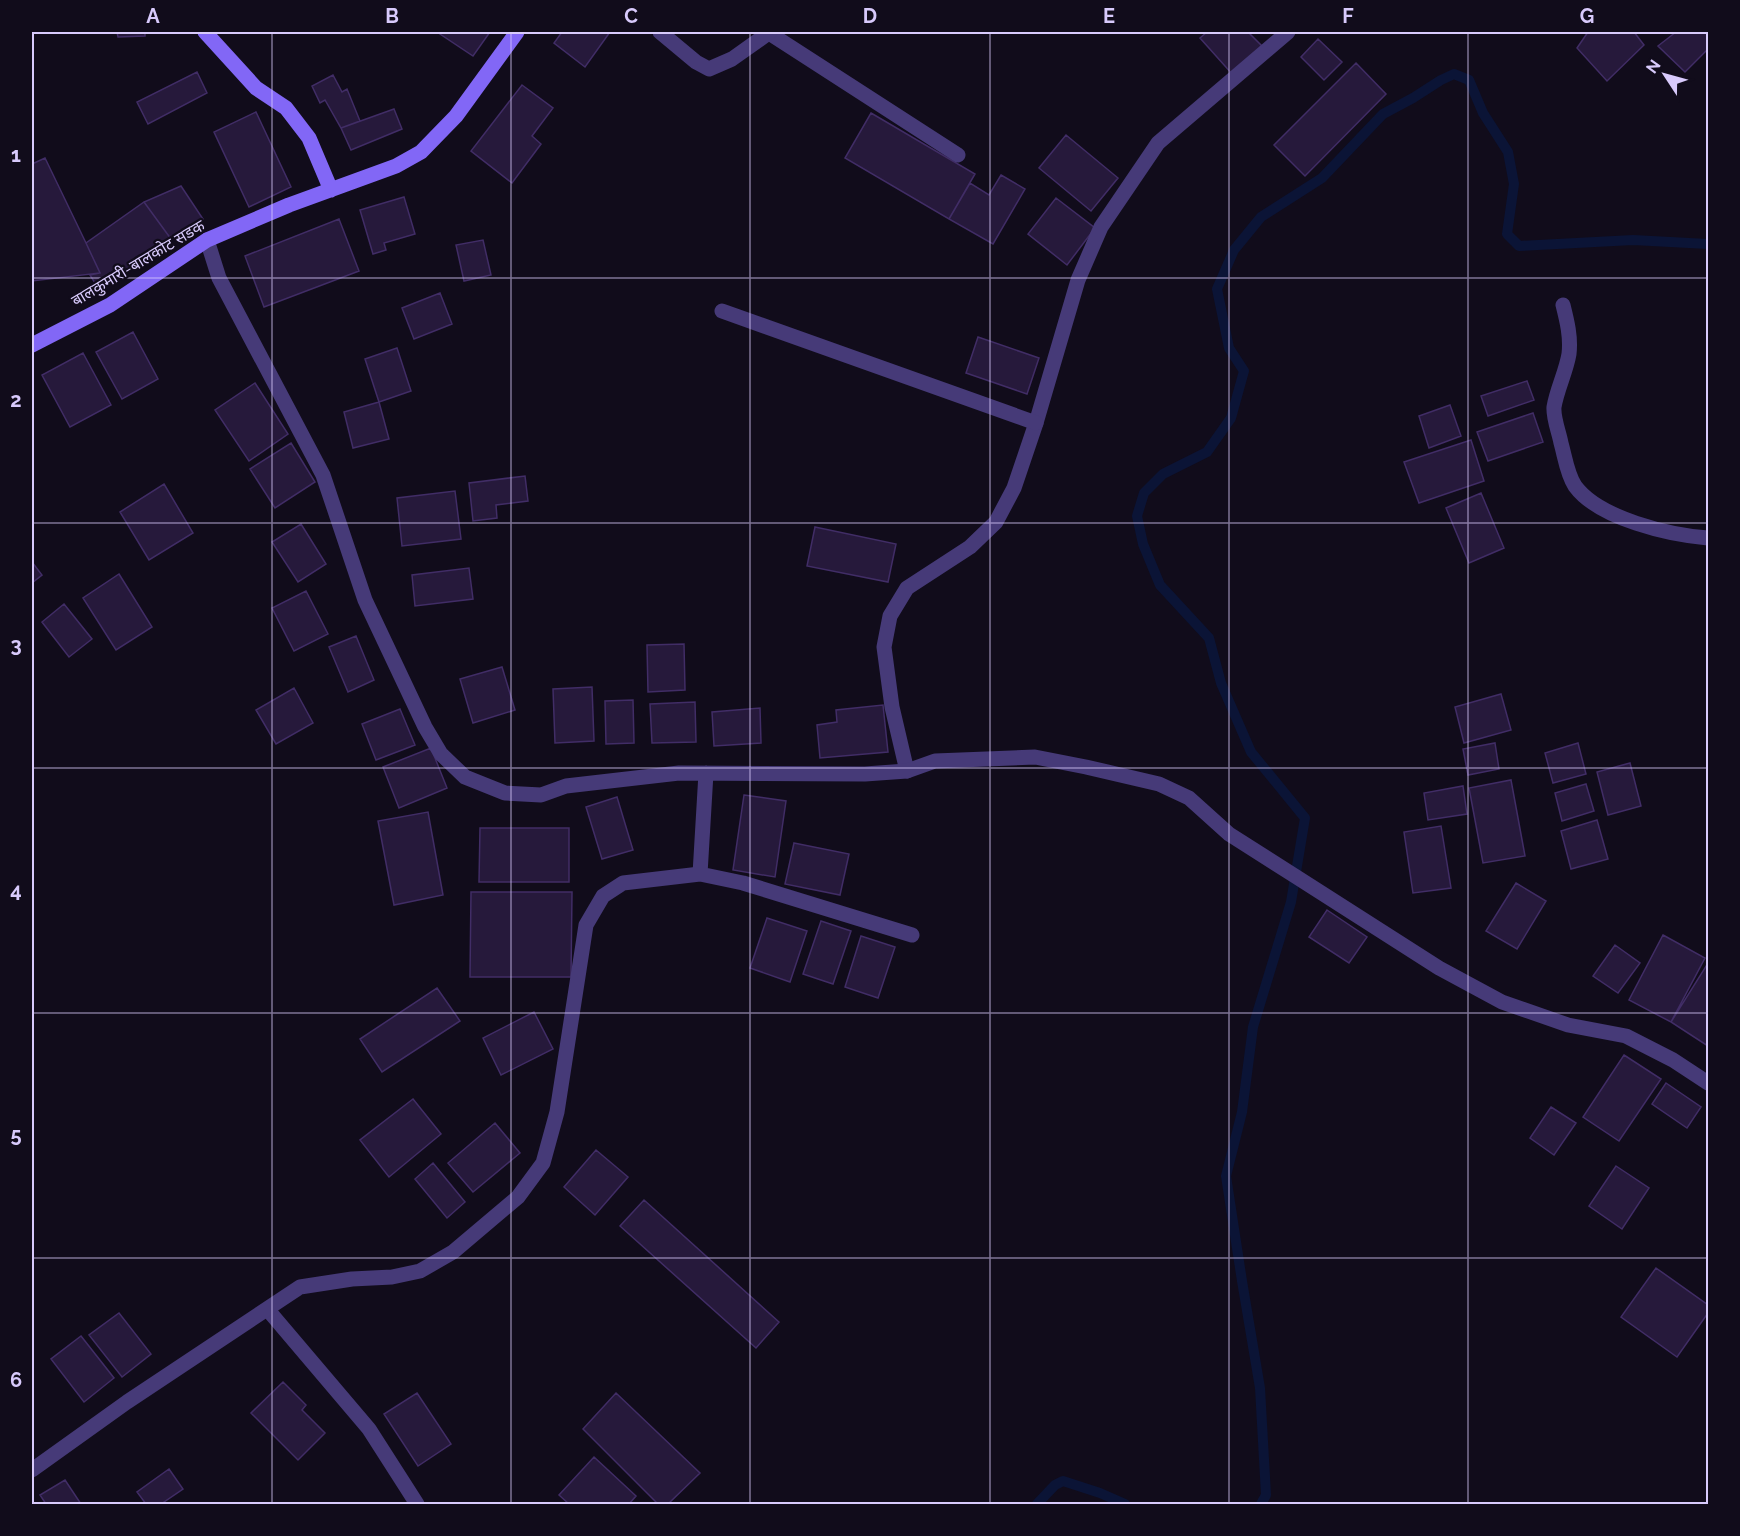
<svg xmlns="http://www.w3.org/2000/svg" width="1740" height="1536" viewBox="0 0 1740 1536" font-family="Raleway,'Noto Sans Devanagari',sans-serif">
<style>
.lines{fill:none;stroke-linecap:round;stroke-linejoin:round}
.stream{stroke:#0b1436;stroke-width:10}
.building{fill:#26193b;stroke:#412d66;stroke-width:1.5}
.service{stroke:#463a78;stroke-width:15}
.minor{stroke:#463a78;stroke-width:15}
.secondary{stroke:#8267f6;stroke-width:15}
.grid{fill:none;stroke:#d8cafc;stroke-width:1.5;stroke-opacity:0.55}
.labels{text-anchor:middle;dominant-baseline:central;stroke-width:4.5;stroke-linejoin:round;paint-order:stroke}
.street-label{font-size:16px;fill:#d8cafc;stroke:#110c1b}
.neatline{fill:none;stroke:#d8cafc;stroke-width:2}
.grid-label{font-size:20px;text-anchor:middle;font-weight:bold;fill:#d8cafc}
</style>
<rect width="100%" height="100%" fill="#110c1b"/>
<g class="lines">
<!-- stream -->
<path class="stream" d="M1037 1504 1055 1485 1063 1481 1100 1493 1125 1504
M1261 1504 1266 1495 1260 1388 1242 1281 1226 1176 1242 1112 1253 1027 1291 902 1305 818 1251 752 1221 683 1209 638 1160 585 1143 544 1137 516 1144 493 1163 474 1207 452 1231 418 1244 371 1229 348 1217 289 1234 250 1261 217 1322 178 1383 114 1413 98 1441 80 1454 74 1469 80 1483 113 1508 152 1514 184 1507 234 1519 246 1633 240 1708 244"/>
</g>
<!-- building -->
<path class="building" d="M117 32H145V36L118 37Z
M437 32H490L473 56Z
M562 32H610L585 67 554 43Z
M1207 32H1248L1263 47 1233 75 1200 38Z
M1588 32H1634L1644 45 1607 81 1577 48Z
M1676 32H1708V49L1685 72 1658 46Z
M1318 39 1342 62 1324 80 1301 57Z
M1356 63 1386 94 1305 176 1274 145Z
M197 72 207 93 148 124 137 102Z
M333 75 342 92 347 89 360 121 341 128 325 100 320 103 312 86Z
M522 85 553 108 532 136 541 144 512 183 471 151Z
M394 109 402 129 351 150 341 128Z
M256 112 291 187 249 207 214 132Z
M871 113 975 174 949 219 845 158Z
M1066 135 1118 178 1091 211 1039 168Z
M45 158 86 243 100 273 32 281V164Z
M1001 175 1025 189 993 244 949 219 970 183 989 195Z
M181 186 203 219 171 239 144 202Z
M404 197 415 234 384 243 386 250 373 254 360 210Z
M1056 198 1095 228 1067 265 1028 234Z
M144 202 171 239 98 288 90 275 100 273 86 243Z
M339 219 359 271 264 307 245 256Z
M483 240 491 275 464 281 456 245Z
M440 293 452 324 414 339 402 308Z
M133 332 158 379 122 399 96 352Z
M978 337 1039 358 1027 394 966 373Z
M397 348 411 391 379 402 365 359Z
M83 353 111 405 70 427 42 375Z
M1527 381 1534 400 1488 416 1481 396Z
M255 383 288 434 249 461 215 410Z
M379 402 389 439 353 448 344 412Z
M1450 405 1461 436 1429 448 1419 416Z
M1533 413 1543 442 1488 461 1477 432Z
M1471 440 1484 481 1419 503 1404 462Z
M291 443 315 482 275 508 250 469Z
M525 476 528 501 496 505 497 518 473 521 469 483Z
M164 484 193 533 149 560 120 512Z
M455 491 461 539 402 546 397 498Z
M1481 493 1504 548 1469 563 1446 508Z
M301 524 326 564 298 582 272 542Z
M815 527 896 544 888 582 807 566Z
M32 562 42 575 32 583Z
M469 568 473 599 415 606 412 575Z
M119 574 152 627 116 650 83 598Z
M306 591 328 634 294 651 272 608Z
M64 604 92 639 69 657 42 622Z
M356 636 374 680 348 692 329 647Z
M684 644 685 690 648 692 647 645Z
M502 667 515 710 473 723 460 679Z
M592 687 594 741 555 743 553 689Z
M294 688 313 723 276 744 256 710Z
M1501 694 1511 730 1464 743 1455 707Z
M633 700 634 743 606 744 605 701Z
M695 702 696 742 652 743 650 704Z
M883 705 888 752 820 758 817 725 837 722 836 710Z
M760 708 761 743 714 746 712 712Z
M400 709 415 745 376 760 362 724Z
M1495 743 1499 769 1468 775 1463 749Z
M1578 743 1586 774 1553 783 1545 753Z
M431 748 447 788 399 808 383 767Z
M1630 763 1641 806 1608 815 1597 772Z
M1511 780 1525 856 1483 863 1469 788Z
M1586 784 1594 811 1562 821 1555 793Z
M1463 786 1467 814 1428 820 1424 793Z
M744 795 786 801 775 877 733 870Z
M617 797 633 850 602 859 586 807Z
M428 812 443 895 394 905 378 821Z
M1597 820 1608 859 1571 869 1561 831Z
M1441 826 1451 888 1413 893 1404 832Z
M480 828H569V882H479Z
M794 843 849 854 840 895 785 884Z
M1516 883 1546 901 1517 949 1486 931Z
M471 892H572L571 977H470Z
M1327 910 1367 937 1349 963 1309 937Z
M767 918 807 931 790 982 750 968Z
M821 921 851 931 833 984 803 974Z
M1663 935 1705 958 1671 1022 1629 1000Z
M861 936 895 947 878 998 845 987Z
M1615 945 1640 963 1618 993 1593 976Z
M1708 963V1046L1671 1022Z
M437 988 460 1021 382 1072 360 1039Z
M534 1012 553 1049 501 1075 483 1038Z
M1624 1055 1661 1079 1619 1141 1583 1117Z
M1666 1083 1701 1107 1687 1128 1652 1104Z
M413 1099 441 1134 389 1177 360 1140Z
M1551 1107 1576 1123 1554 1155 1530 1138Z
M495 1123 520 1153 473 1192 448 1163Z
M596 1150 628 1177 595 1215 564 1187Z
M433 1163 465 1202 447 1218 415 1179Z
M1616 1166 1649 1188 1622 1229 1589 1206Z
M644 1200 779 1322 756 1348 620 1226Z
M1656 1268 1708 1305V1313L1677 1357 1621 1317Z
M119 1313 151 1354 122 1377 89 1335Z
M81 1336 114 1378 84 1402 51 1359Z
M283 1382 306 1405 302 1410 325 1433 298 1460 251 1413Z
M417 1393 451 1444 418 1466 384 1414Z
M616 1393 700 1473 668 1504H658L583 1429Z
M594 1457 636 1496 629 1504H569L559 1495Z
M169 1469 183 1489 161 1504H146L137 1492Z
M65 1480 81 1504H46L40 1495Z"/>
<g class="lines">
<!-- service -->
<path class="service" d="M769 33 958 155
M907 771 892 707 884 647 890 616 907 588 970 547 996 522 1014 488 1036 423 1078 280 1101 227 1158 143 1288 32
M268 1310 369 1429 417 1504"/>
<!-- minor -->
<path class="minor" d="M660 32 696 62 709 69 732 59 770 32
M207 240 219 278 323 475 365 600 425 727 441 754 465 777 505 793 541 795 566 786 679 773 865 774 907 771 935 761 1035 757 1086 767 1159 784 1189 798 1229 834 1295 876 1439 968 1502 1002 1568 1025 1626 1036 1673 1060 1708 1083
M1563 305C1567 321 1571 337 1569 354 1566 372 1557 389 1554 407 1553 418 1559 432 1561 443 1565 457 1567 474 1575 486 1599 519 1670 535 1708 538
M722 311 1036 423
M700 874 706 773
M32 1470 127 1402 300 1287 352 1279 392 1277 420 1271 453 1252 518 1197 543 1163 557 1112 586 925 603 896 623 883 700 874 743 883 912 935"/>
<!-- secondary -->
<path class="secondary" d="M205 32 256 88 286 108 309 138 331 190
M32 345 110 305 207 240 289 205 396 166 421 152 456 116 517 32"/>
</g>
<!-- grid -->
<path class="grid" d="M272 32V1504M511 32V1504M750 32V1504M990 32V1504M1229 32V1504M1468 32V1504M32 278H1708M32 523H1708M32 768H1708M32 1013H1708M32 1258H1708"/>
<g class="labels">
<!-- street labels -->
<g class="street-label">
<text transform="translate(138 263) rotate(-31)">बालकुमारी-बालकोट सडक</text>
</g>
</g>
<!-- border -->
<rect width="1740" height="1536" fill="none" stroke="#110c1b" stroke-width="66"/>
<!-- north arrow -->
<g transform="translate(1665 75) rotate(306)" stroke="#110c1b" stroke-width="4.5" paint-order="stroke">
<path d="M0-4.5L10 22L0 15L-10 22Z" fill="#d8cafc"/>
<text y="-9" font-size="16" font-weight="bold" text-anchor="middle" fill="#d8cafc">N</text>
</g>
<rect x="33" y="33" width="1674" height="1470" class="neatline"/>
<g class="grid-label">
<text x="153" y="23">A</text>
<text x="392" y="23">B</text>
<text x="631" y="23">C</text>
<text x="870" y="23">D</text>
<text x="1109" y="23">E</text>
<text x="1348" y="23">F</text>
<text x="1587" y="23">G</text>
<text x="16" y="162">1</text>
<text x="16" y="407">2</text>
<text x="16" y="652">3</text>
<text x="16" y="897">4</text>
<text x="16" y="1142">5</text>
<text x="16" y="1387">6</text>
</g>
</svg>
